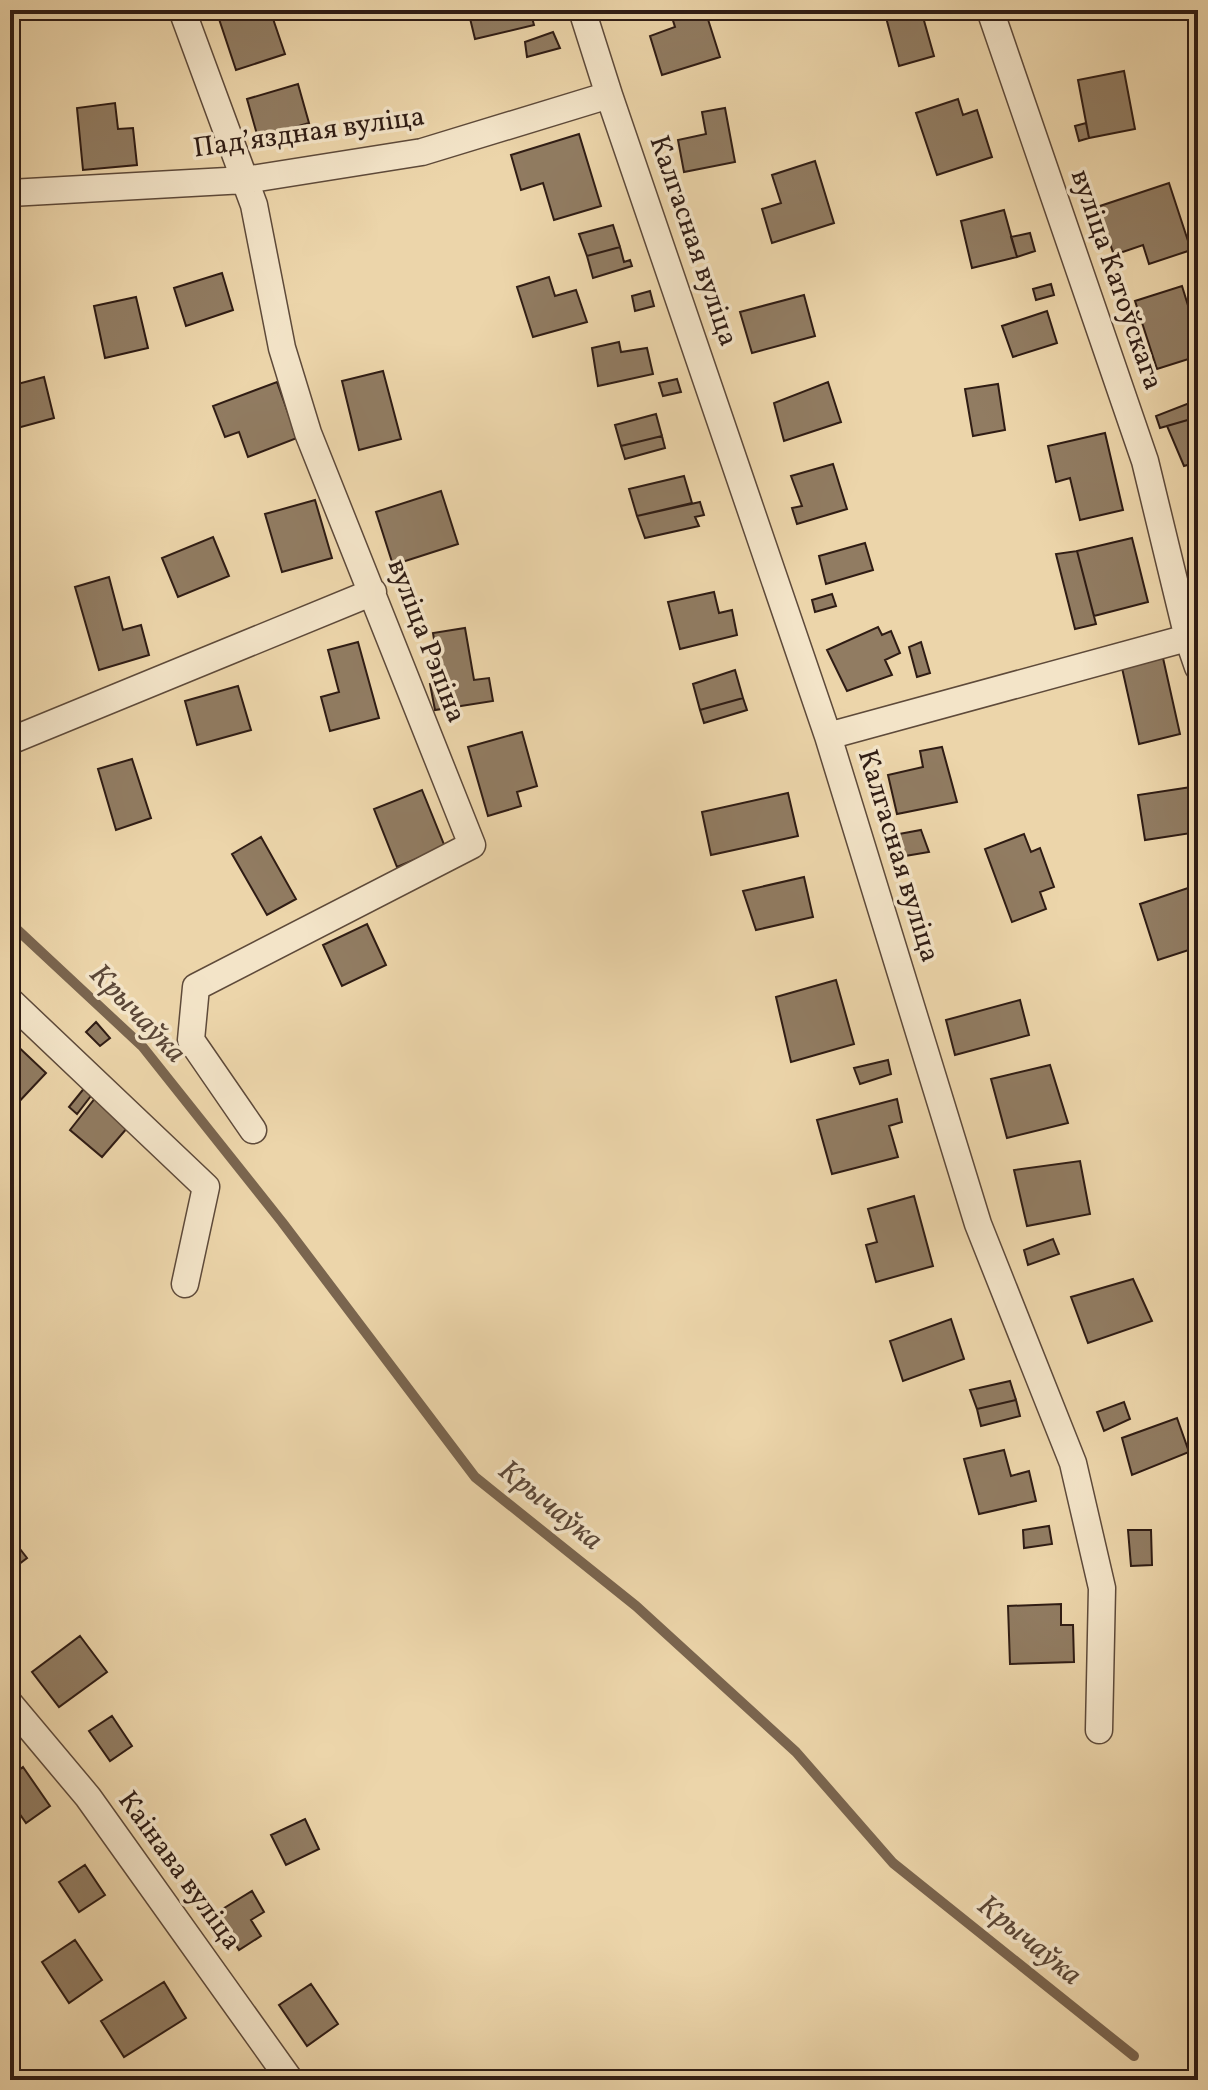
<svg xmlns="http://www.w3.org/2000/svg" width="1208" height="2090" viewBox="0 0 1208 2090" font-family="Vollkorn,serif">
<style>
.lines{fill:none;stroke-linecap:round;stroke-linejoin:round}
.stream{stroke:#7a654f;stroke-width:10}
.building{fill:#917c62;stroke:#2f1c14;stroke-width:2}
.street-casing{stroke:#5e4a3a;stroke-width:29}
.street{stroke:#f3e4c8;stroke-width:26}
.labels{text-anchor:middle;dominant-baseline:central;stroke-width:7;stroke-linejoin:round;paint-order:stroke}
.street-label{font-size:28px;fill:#2f1c14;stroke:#f3e4c8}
.water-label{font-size:30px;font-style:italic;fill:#5b4737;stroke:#f3e4c8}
</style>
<rect width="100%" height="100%" fill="#ecd5aa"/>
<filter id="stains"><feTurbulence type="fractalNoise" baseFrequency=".0025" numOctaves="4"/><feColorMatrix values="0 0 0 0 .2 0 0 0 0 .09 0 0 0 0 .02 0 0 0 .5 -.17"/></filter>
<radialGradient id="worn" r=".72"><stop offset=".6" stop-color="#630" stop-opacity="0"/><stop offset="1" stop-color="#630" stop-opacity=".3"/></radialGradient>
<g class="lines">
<!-- stream -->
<path class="stream" d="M10 923 142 1046 282 1222 475 1477 636 1606 796 1752 893 1863 1134 2056"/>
</g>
<!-- building -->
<path class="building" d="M236 10H270L285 54 236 70 218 16Z
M468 10H530L534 25 475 39Z
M673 10H705L720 57 662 75 650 36 675 27 670 11Z
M884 10H921L934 56 899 66Z
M553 32 560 48 527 57 525 42Z
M1124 71 1135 129 1089 138 1078 80Z
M298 84 309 123 258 138 247 99Z
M958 99 963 115 977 110 992 157 937 175 916 113Z
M115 103 118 129 133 128 137 165 83 170 77 108Z
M725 108 735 162 684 172 678 140 706 134 702 112Z
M17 123 20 179H10V124Z
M1086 123 1089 138 1079 141 1075 126Z
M579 134 601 206 554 220 543 183 521 190 511 155Z
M815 161 834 223 772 243 762 209 781 203 772 175Z
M1169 183 1191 250 1149 264 1143 245 1114 255 1097 207Z
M1004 210 1017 257 972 268 961 221Z
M613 225 620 247 587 256 579 234Z
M1030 233 1035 251 1017 257 1011 237Z
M620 247 624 262 630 260 632 266 593 278 587 256Z
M222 273 233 310 186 326 174 288Z
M549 277 555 296 576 290 587 322 533 337 517 287Z
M1051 284 1054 295 1036 300 1033 289Z
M1182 286 1198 338V356L1157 369 1135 301Z
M650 291 654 306 635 311 632 296Z
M804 295 815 336 752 353 740 312Z
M136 297 148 348 105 358 94 306Z
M1047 311 1057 343 1013 357 1002 326Z
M619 342 621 352 647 348 653 374 598 386 592 348Z
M383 371 401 439 359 450 342 381Z
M44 377 54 418 10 430V386Z
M677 379 681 392 663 396 659 383Z
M277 382 297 438 248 457 239 432 225 437 213 406Z
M828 382 841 422 784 441 774 403Z
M998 384 1005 430 973 436 965 389Z
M1192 402 1198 417 1160 428 1156 416Z
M656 414 662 436 621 446 615 425Z
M1198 417V462L1184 466 1167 426Z
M1105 433 1123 510 1080 520 1070 478 1056 482 1048 446Z
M662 436 665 448 625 459 621 446Z
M833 464 847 509 797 524 792 508 802 506 791 476Z
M684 476 692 503 637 516 629 489Z
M441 491 458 544 393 565 376 512Z
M315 500 332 558 282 572 265 514Z
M700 502 704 515 695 517 699 526 645 538 637 516Z
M213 537 229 576 178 597 162 558Z
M1132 538 1148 602 1094 616 1077 551Z
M865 543 873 570 826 584 819 556Z
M1077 551 1096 624 1075 629 1056 554Z
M109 577 123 630 141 625 149 655 99 670 75 587Z
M714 592 719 613 732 610 737 635 680 649 668 602Z
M832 594 836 606 815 612 812 600Z
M878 627 882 635 891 631 900 653 885 660 892 675 847 691 827 650Z
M465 628 474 680 489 678 493 701 435 710 430 684 441 682 433 633Z
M358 642 379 718 330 731 321 697 339 692 328 650Z
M921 642 930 673 917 677 909 647Z
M1163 658 1180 734 1139 744 1122 668Z
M735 670 743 698 700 710 693 684Z
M238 686 251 730 197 745 185 701Z
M743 698 747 710 704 723 700 710Z
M522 732 537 786 517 792 521 806 488 816 468 747Z
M942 747 957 802 897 814 888 775 923 767 920 751Z
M132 759 151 818 116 830 98 769Z
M1198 786V832L1145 840 1138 795Z
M422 790 445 847 397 867 374 809Z
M788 793 798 836 711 855 702 812Z
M921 830 929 852 893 858 888 836Z
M1024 834 1031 852 1040 848 1054 887 1040 892 1046 909 1012 922 985 849Z
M261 837 296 899 267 915 232 854Z
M804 877 813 917 756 930 743 891Z
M1188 888 1198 917V947L1158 960 1140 904Z
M367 924 386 965 342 986 323 945Z
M836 980 854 1044 791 1062 776 997Z
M1020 1000 1029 1035 955 1055 946 1020Z
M96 1022 110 1038 100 1046 86 1032Z
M10 1039 46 1073 14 1107 10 1103Z
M888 1060 891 1074 860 1084 854 1068Z
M1050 1065 1068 1123 1007 1138 991 1079Z
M86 1086 94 1092 77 1114 69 1107Z
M96 1097 128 1127 102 1157 70 1130Z
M897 1099 902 1122 889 1126 898 1157 832 1174 817 1120Z
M1080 1161 1090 1214 1027 1226 1014 1170Z
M914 1196 933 1266 876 1282 866 1245 877 1242 868 1209Z
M1053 1239 1059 1254 1028 1265 1024 1250Z
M1133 1279 1152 1321 1088 1343 1071 1297Z
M951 1319 964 1359 903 1381 890 1341Z
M1010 1381 1016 1400 977 1409 970 1390Z
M1016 1400 1020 1416 981 1426 977 1409Z
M1124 1402 1130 1419 1104 1431 1097 1412Z
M1177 1418 1189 1452 1132 1475 1122 1438Z
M1004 1450 1011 1476 1029 1471 1036 1501 979 1514 964 1459Z
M1049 1526 1052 1544 1024 1548 1023 1530Z
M1128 1530H1151L1152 1565 1131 1566Z
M10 1536 27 1558 10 1571Z
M1061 1604V1625H1073L1074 1662 1010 1664 1008 1606Z
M80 1636 107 1672 59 1707 32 1672Z
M112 1716 132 1746 110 1761 89 1731Z
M23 1767 50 1806 26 1823 10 1800V1777Z
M305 1819 319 1849 286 1865 271 1835Z
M85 1865 105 1895 79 1912 59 1882Z
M252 1891 264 1912 251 1920 261 1936 239 1950 216 1913Z
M75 1940 102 1980 69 2003 42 1962Z
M164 1982 186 2018 124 2057 101 2021Z
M311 1984 338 2024 307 2046 279 2005Z"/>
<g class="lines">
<defs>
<path id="street" d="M182 10 254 205 282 348 308 433 472 845 196 987 191 1040 253 1130
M582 10 609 95 828 736 978 1224 1073 1463 1102 1588 1099 1730
M990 10 1145 461 1188 638 1198 667
M10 193 245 180 422 152 609 95
M828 736 1198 635
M10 741 373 592
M10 1001 206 1187 185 1284
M10 1704 88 1797 290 2080"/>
</defs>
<!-- street casing -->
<use href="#street" class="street-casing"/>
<!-- street -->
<use href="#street" class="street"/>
</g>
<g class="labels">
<!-- street labels -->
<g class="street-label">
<text transform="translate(309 133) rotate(-8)">Падʼяздная вуліца</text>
<text transform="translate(693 241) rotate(71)">Калгасная вуліца</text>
<text transform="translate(1116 280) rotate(71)">вуліца Катоўскага</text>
<text transform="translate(426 641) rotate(69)">вуліца Рэпіна</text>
<text transform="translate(898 856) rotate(73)">Калгасная вуліца</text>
<text transform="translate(179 1871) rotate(54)">Каінава вуліца</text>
</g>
<!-- water labels -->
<g class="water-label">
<text transform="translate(137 1014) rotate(46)">Крычаўка</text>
<text transform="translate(550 1506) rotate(39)">Крычаўка</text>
<text transform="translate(1029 1941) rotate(39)">Крычаўка</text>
</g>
</g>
<!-- margin -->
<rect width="1208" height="2090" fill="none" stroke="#ecd5aa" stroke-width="40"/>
<rect x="12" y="12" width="1184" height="2066" fill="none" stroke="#2f1c14" stroke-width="4"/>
<rect x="20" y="20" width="1168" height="2050" fill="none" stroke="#2f1c14" stroke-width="2"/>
<rect width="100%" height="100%" filter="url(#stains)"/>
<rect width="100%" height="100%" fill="url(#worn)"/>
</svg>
